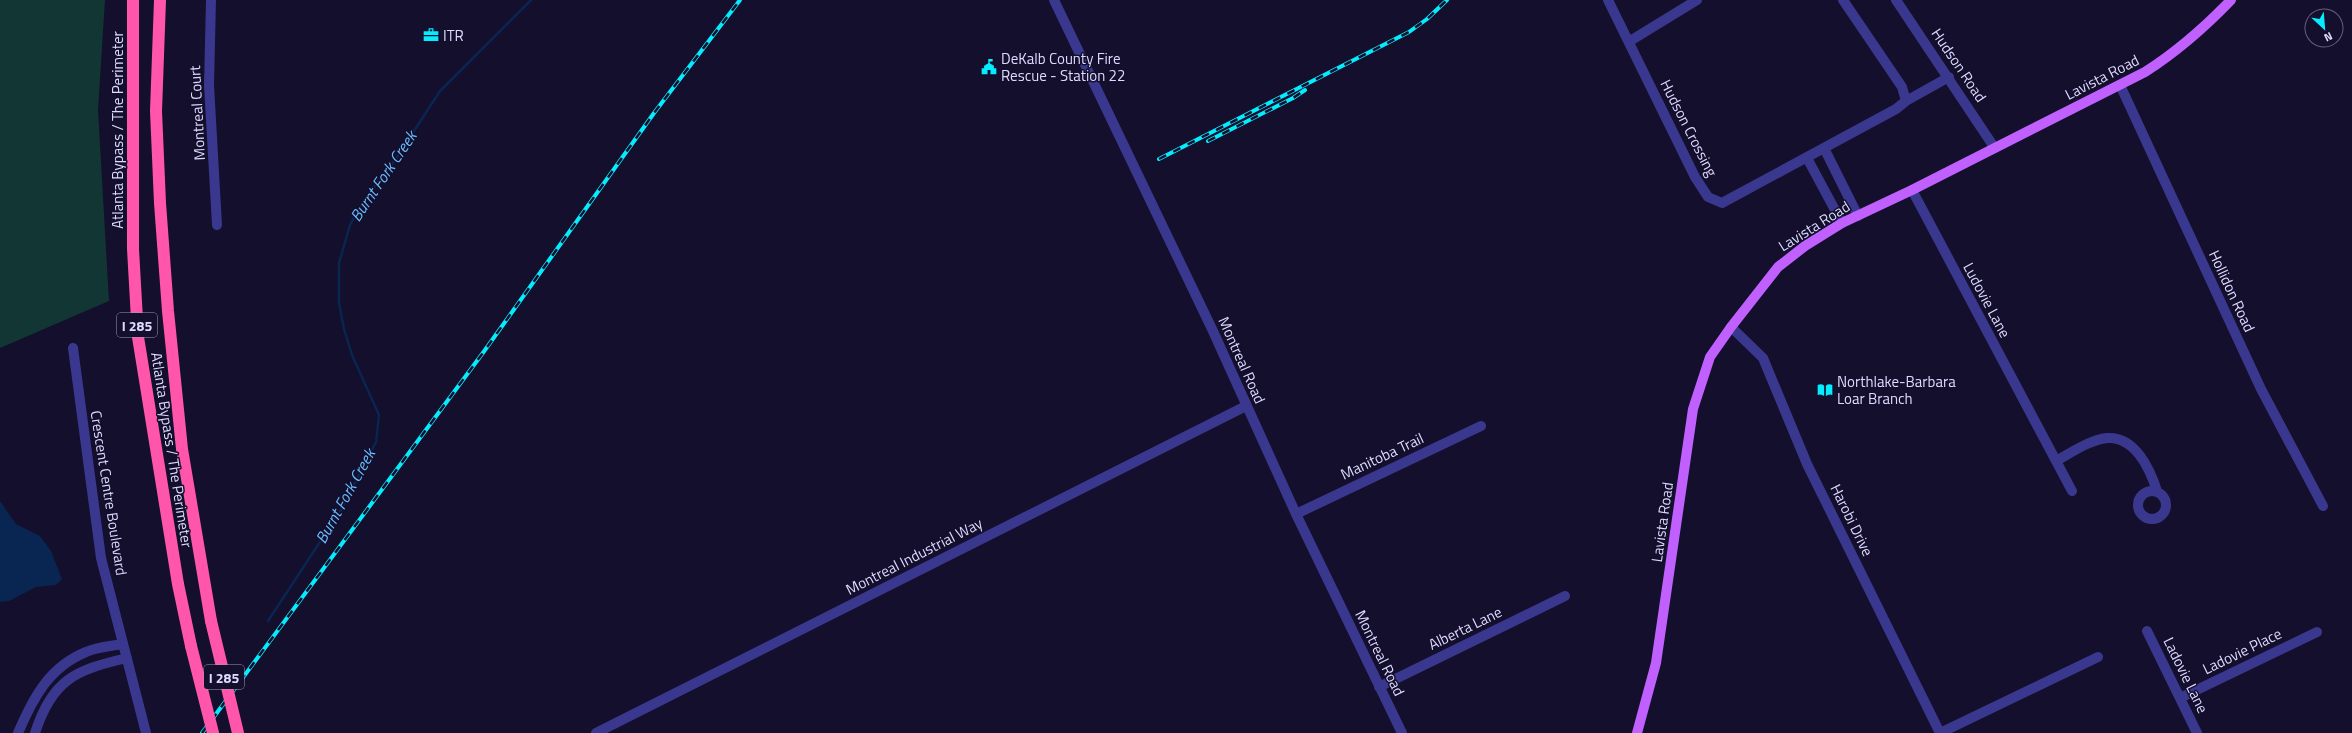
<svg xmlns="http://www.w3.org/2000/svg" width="2352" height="733" viewBox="0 0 2352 733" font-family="'Titillium Web',sans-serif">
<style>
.green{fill:#123634}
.water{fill:#092551}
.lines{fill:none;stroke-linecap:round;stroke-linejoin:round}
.stream{stroke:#092551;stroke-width:2.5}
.minor{stroke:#39388e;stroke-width:10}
.major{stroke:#c061ff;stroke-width:10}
.highway{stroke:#ff55ab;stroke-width:12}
.rail-casing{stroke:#06ecff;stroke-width:4}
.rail{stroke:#140f2c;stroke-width:2.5;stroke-dasharray:8;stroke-linecap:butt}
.highway-bridge{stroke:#ff55ab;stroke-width:12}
.labels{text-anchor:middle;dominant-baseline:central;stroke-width:3;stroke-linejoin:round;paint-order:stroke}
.shield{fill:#140f2c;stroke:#a19dc0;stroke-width:1}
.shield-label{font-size:14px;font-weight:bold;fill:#dddaff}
.poi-label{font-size:15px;fill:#dddaff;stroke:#140f2c;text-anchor:start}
.street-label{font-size:15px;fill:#dddaff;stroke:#140f2c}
.water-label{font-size:16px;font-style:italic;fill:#68bdff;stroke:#140f2c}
</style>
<rect width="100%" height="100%" fill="#140f2c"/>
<!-- green -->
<path class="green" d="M0 0H105L98 110 109 301 0 348Z"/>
<!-- water -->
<path class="water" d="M0 501 16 524 40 536 51 551 62 579 56 585 36 587 9 601 0 602Z"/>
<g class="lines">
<!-- stream -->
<path class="stream" d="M268 621 341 510 376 442 379 415 352 355 344 329 339 303V263L350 225 363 202 395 160 440 91 531 0"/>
<!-- minor -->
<path class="minor" d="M211 0 209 85 217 225
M1054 0 1212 329 1296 514 1402 733
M1608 0 1695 177 1708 197 1722 203 1896 109 1906 101 1949 77
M1843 0 1902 87 1906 101
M1896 0 1994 147
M1630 41 1697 0
M2120 85 2261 389 2323 506
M1824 148 1858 216
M1807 158 1842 223
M1912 190 2072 491
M1731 327 1763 358 1807 464 1940 733
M73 348 101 558 146 733
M2056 461C2071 453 2089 440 2107 438 2135 436 2150 469 2157 491
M2138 505a14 14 0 1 1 28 0a14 14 0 1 1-28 0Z
M1296 514 1481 426
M2147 631 2197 733
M1379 687 1565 596
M2180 698 2317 632
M18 733C33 698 49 667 86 652 97 647 111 646 123 644
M35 733C52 680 75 670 127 658
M596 733 1246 406
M1940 733 2098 657"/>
<!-- major -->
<path class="major" d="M1637 733 1656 663 1693 409 1710 357 1731 327 1778 267 1805 246 1842 223 1912 190 2145 72C2178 51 2204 28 2231 0"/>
<!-- highway -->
<path class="highway" d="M133 0V249L138 337 178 584 191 646
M160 0 156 111 160 203 168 311 182 449 211 621"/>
<defs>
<path id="rail" d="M1208 141 1293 98 1305 90
M1159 159 1409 32 1427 19 1447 0
M202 733 485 350 654 113 740 0"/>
</defs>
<!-- rail casing -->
<use href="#rail" class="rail-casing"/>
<!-- rail -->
<use href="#rail" class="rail"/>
<!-- highway-bridge -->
<path class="highway-bridge" d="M211 621 238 733
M191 646 213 733"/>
</g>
<!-- icons -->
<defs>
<symbol id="office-bare" viewBox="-9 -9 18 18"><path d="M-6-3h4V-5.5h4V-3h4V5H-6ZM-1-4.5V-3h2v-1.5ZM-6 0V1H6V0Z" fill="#06ecff" stroke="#140f2c" stroke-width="2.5" paint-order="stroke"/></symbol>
<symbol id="civic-bare" viewBox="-9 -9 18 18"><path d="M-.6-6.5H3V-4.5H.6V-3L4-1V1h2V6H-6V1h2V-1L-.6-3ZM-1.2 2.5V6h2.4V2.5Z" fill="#06ecff" stroke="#140f2c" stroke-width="2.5" paint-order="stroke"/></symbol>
<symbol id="library-bare" viewBox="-9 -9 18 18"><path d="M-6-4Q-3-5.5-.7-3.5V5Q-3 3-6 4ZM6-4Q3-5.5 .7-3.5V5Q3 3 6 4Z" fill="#06ecff" stroke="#140f2c" stroke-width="2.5" paint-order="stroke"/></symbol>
</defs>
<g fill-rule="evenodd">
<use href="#office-bare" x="420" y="24" width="22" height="22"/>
<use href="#civic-bare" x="978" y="56" width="22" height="22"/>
<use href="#library-bare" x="1814" y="379" width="22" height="22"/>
</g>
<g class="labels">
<!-- shield labels -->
<g class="shield">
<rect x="117" y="313" width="40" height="24" rx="3"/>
<rect x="204" y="665" width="40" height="24" rx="3"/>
</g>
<g class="shield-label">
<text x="137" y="325">I 285</text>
<text x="224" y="677">I 285</text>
</g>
<!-- poi labels -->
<g class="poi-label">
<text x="443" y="35">ITR</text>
<text x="1001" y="58">DeKalb County Fire<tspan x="1001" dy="17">Rescue - Station 22</tspan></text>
<text x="1837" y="381">Northlake-Barbara<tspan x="1837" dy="17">Loar Branch</tspan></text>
</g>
<!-- street labels -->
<g class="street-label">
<text transform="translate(1959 65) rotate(56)">Hudson Road</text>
<text transform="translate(2102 77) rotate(-27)">Lavista Road</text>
<text transform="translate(197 113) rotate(-93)">Montreal Court</text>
<text transform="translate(1689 128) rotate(63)">Hudson Crossing</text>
<text transform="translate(117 130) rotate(-90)">Atlanta Bypass / The Perimeter</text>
<text transform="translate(1814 226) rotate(-32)">Lavista Road</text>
<text transform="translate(2232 291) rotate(65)">Hollidon Road</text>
<text transform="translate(1987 300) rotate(62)">Ludovie Lane</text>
<text transform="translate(1242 360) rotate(66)">Montreal Road</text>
<text transform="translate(172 450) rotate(81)">Atlanta Bypass / The Perimeter</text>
<text transform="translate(1382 456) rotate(-25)">Manitoba Trail</text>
<text transform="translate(109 493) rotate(81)">Crescent Centre Boulevard</text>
<text transform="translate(1852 520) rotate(64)">Harobi Drive</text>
<text transform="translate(1662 522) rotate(-82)">Lavista Road</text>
<text transform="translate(914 556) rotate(-27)">Montreal Industrial Way</text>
<text transform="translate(1465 628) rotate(-26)">Alberta Lane</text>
<text transform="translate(2242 651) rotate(-26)">Ladovie Place</text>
<text transform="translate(1380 653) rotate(64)">Montreal Road</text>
<text transform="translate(2186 675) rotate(64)">Ladovie Lane</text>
</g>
<!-- water labels -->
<g class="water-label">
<text transform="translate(383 176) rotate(-56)">Burnt Fork Creek</text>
<text transform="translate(345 496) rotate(-61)">Burnt Fork Creek</text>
</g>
</g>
<!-- north arrow -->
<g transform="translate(2324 28) rotate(154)"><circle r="19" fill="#140f2c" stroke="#646080"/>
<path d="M0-3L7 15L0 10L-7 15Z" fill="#06ecff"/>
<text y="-6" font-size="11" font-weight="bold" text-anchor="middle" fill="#dddaff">N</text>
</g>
</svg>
